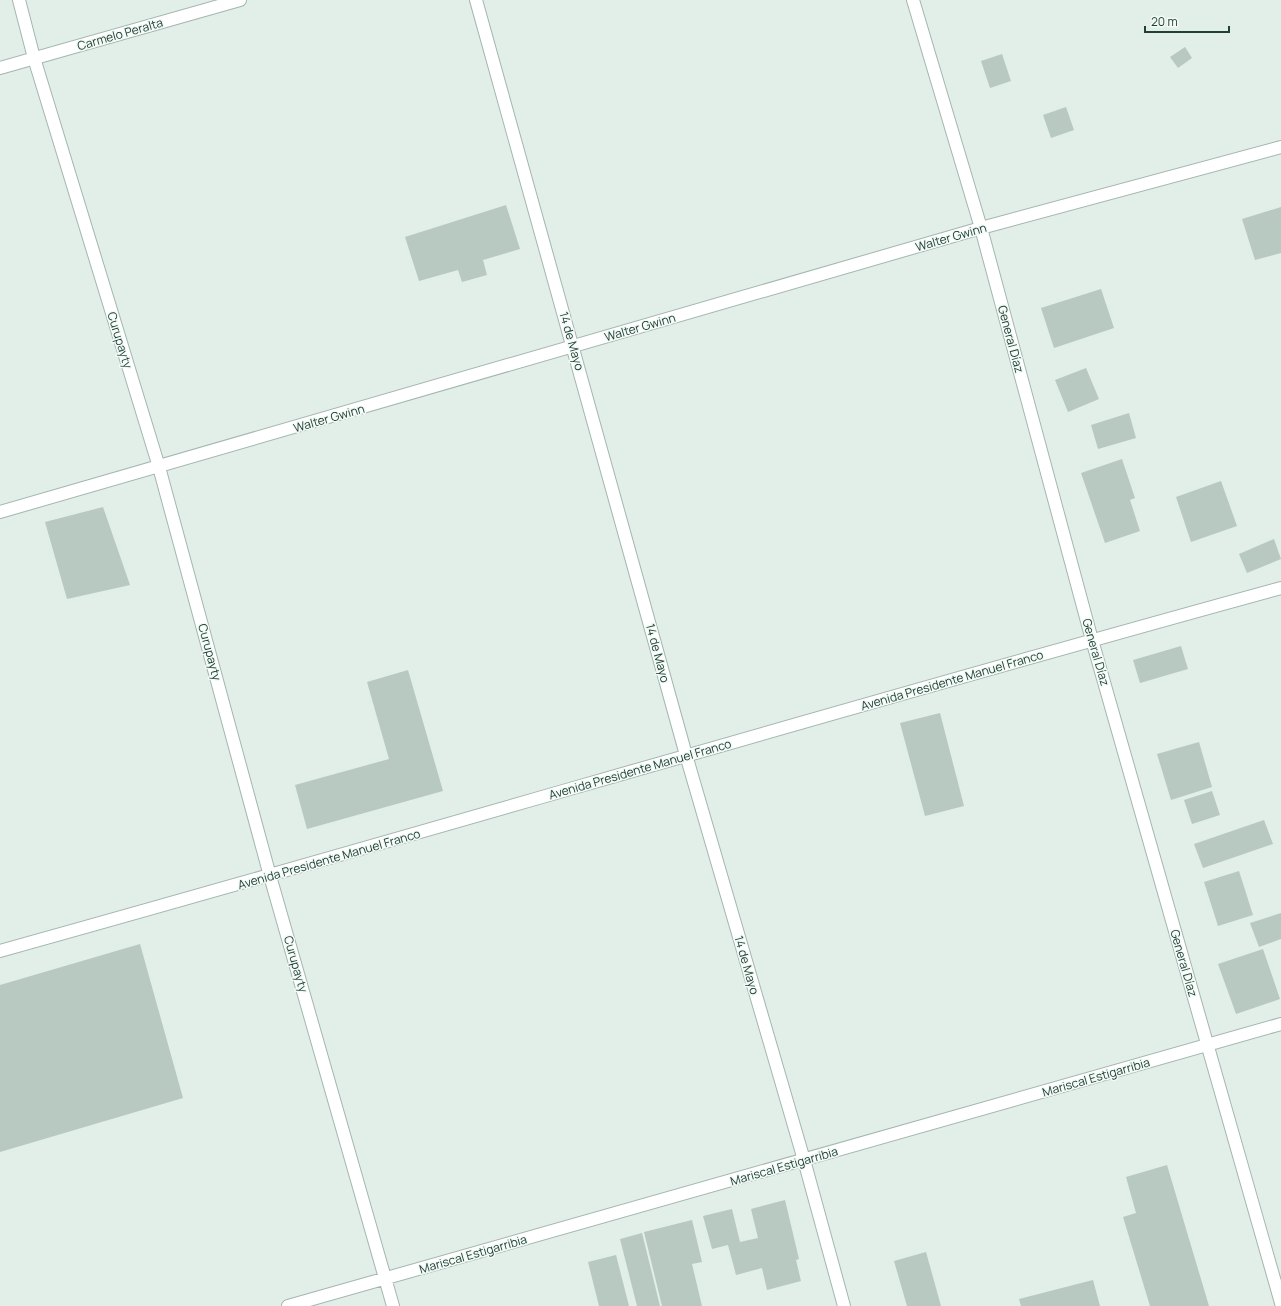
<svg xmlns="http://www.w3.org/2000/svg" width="1281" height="1306" viewBox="0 0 1281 1306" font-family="Manrope,sans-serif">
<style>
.building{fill:#b7c9c1}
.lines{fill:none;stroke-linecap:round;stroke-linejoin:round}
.street-casing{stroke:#a4b6b0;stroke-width:14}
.street{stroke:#fff;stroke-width:12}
.labels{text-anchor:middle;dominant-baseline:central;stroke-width:3;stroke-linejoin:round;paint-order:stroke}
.street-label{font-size:12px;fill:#204038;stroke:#f3faf6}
</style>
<rect width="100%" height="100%" fill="#e2eee8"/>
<!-- building -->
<path class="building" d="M1185 47 1192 58 1178 68 1170 57Z
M1002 54 1011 81 990 88 981 61Z
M1066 107 1074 130 1051 138 1043 115Z
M506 205 520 249 483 260 487 275 462 282 458 270 419 281 405 237Z
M1281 207V253L1255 260 1242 219Z
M1101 289 1114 328 1054 348 1041 308Z
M1086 368 1099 399 1068 412 1055 380Z
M1129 413 1136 438 1098 449 1091 425Z
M1122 459 1135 498 1130 500 1140 531 1105 543 1081 473Z
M1221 481 1237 526 1191 542 1176 497Z
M103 507 130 585 67 599 45 522Z
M1274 539 1281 559 1247 573 1239 554Z
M1181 646 1188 669 1140 683 1133 660Z
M408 670 443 791 307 829 295 785 389 759 367 682Z
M940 713 964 806 925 816 900 723Z
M1199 742 1212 787 1171 800 1157 754Z
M1212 791 1220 815 1192 824 1184 800Z
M1264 820 1273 844 1203 868 1194 844Z
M1239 871 1253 915 1218 926 1204 882Z
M1281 913V939L1259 947 1250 923Z
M140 944 183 1098 0 1152V985Z
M1263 949 1280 999 1236 1014 1218 964Z
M1167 1165 1209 1306H1150L1123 1217 1136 1213 1126 1177Z
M785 1200 799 1259 796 1260 801 1281 767 1290 762 1268 736 1275 728 1245 712 1249 703 1216 732 1209 740 1242 758 1238 751 1209Z
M692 1220 702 1262 692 1264 702 1306H662L644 1232Z
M642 1233 660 1306H637L620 1239Z
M926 1252 941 1306H907L894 1261Z
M616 1255 629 1306H599L588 1262Z
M1093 1280 1100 1306H1021L1019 1299Z"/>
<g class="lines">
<defs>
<path id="street" d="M19 0 34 58 159 467 270 876 393 1306
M476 0 686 755 804 1160 844 1306
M913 0 981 228 1092 640 1281 1303
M0 68 240 0
M0 512 981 228 1281 147
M0 951C428 832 853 705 1281 588
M288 1306 1281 1024"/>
</defs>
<!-- street casing -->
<use href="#street" class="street-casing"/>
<!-- street -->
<use href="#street" class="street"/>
</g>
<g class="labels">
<!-- street labels -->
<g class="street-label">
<text transform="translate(120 34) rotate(-16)">Carmelo Peralta</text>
<text transform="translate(951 237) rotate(-16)">Walter Gwinn</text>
<text transform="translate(640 327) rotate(-16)">Walter Gwinn</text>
<text transform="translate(1011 339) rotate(75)">General Díaz</text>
<text transform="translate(120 340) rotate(73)">Curupayty</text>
<text transform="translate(572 341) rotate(74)">14 de Mayo</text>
<text transform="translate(329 418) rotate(-16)">Walter Gwinn</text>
<text transform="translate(210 652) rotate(75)">Curupayty</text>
<text transform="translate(1096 652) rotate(74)">General Díaz</text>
<text transform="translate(658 653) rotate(75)">14 de Mayo</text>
<text transform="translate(952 680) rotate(-16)">Avenida Presidente Manuel Franco</text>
<text transform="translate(640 769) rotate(-16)">Avenida Presidente Manuel Franco</text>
<text transform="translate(329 859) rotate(-16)">Avenida Presidente Manuel Franco</text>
<text transform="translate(1184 963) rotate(74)">General Díaz</text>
<text transform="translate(296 964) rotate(74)">Curupayty</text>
<text transform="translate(747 965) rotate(74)">14 de Mayo</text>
<text transform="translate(1096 1077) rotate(-16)">Mariscal Estigarribia</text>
<text transform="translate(784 1166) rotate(-16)">Mariscal Estigarribia</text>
<text transform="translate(473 1254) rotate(-16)">Mariscal Estigarribia</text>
</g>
</g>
<!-- scale -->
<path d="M1145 26v6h84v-6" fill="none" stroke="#204038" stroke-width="2"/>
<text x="1151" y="26" font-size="12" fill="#204038" stroke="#f3faf6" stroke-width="3" paint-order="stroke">20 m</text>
</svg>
